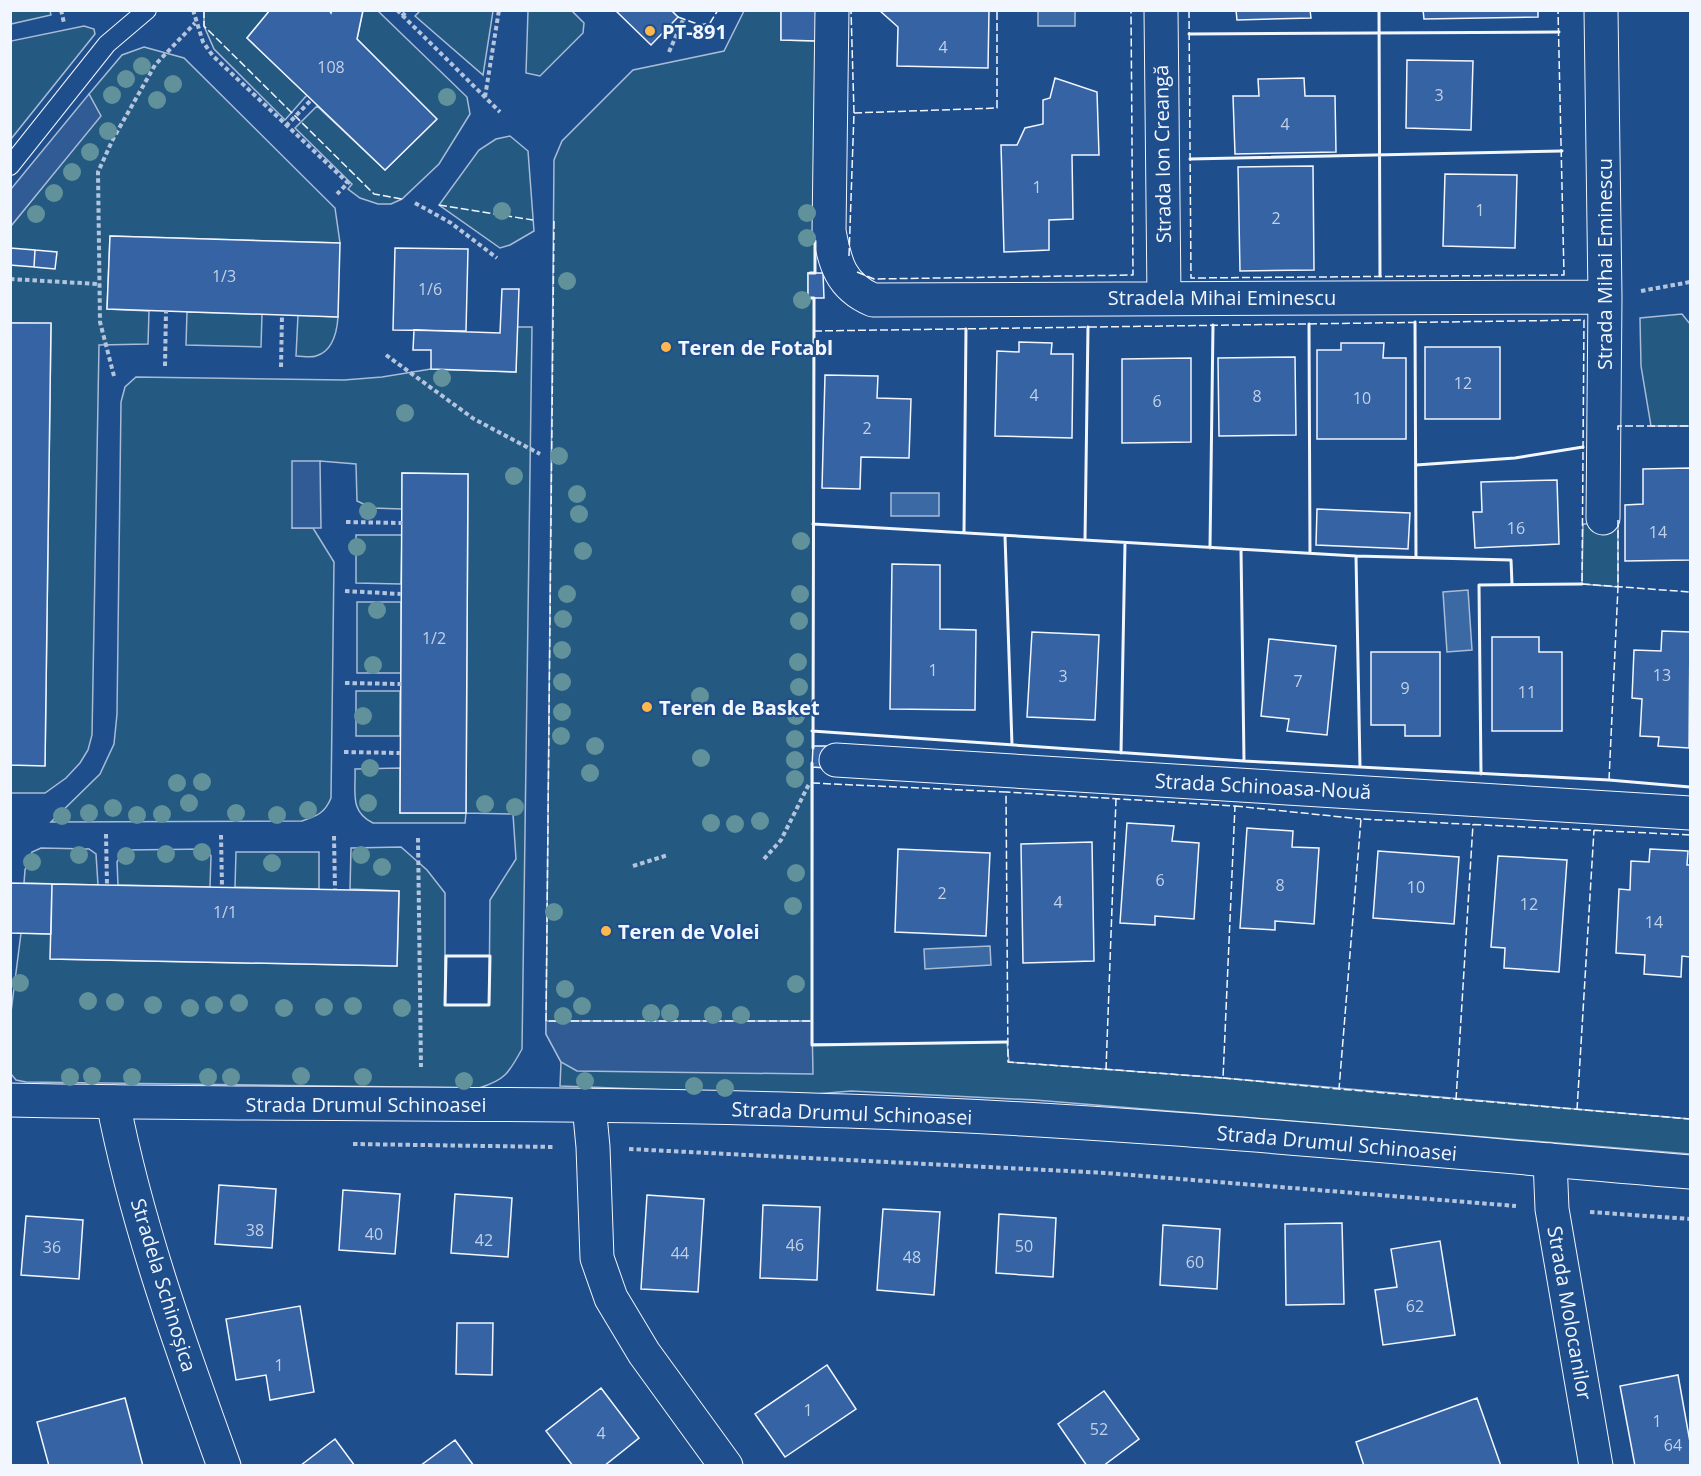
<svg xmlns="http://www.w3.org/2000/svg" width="1701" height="1476" viewBox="0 0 1701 1476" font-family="'Open Sans',sans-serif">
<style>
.green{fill:#245a82;stroke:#a8bbd7;stroke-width:1.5}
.parking{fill:#305b95;stroke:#a8bbd7;stroke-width:1.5}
.water{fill:#3b69a3;stroke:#a8bbd7;stroke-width:1.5}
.building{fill:#3563a3;stroke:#f2f6ff;stroke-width:1.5}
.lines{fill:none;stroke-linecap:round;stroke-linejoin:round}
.service-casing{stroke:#f2f6ff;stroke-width:20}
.minor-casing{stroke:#f2f6ff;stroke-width:35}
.tertiary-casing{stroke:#f2f6ff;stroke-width:35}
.path{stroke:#b3c4dc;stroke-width:4;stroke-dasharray:4.5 3;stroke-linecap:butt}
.service{stroke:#1f4e8c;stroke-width:18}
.minor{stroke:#1f4e8c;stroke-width:33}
.tertiary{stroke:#1f4e8c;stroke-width:33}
.fence{stroke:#f2f6ff;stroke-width:1.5;stroke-dasharray:8 3;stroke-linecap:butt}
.wall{stroke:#f2f6ff;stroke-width:3}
.tree{fill:#61919a}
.poi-dot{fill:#ffb74d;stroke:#1f4e8c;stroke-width:2}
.labels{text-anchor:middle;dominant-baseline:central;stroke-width:4.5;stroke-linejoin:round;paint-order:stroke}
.number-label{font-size:16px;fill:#c3d1e8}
.poi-label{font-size:20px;font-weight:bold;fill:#f2f6ff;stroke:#1f4e8c;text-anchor:start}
.street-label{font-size:20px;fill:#f2f6ff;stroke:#1f4e8c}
</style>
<rect width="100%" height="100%" fill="#1f4e8c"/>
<!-- green -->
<path class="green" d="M10 11H50L51 15 11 24Z
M204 11H270L247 38 307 95 285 120 214 49 204 26Z
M363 11H378L467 97 470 114 439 164 402 199 391 204H378L360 198 348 189 352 184 295 128 317 106 385 170 436 120 357 39Z
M420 11H493L483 75 415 16Z
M528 11H572L584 23 583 33 540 76 526 73Z
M744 11H781V40L817 41 815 273H808V298H814V319L812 1044 1007 1042 1009 1062 1223 1078 1690 1119V1154L1035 1100 851 1091 804 1095 560 1086 561 1062 546 1034 554 160 562 141 633 70 724 51Z
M84 26 94 29 95 34 11 139V41Z
M144 47 184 58 335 208 340 243 110 236 107 309 149 311 148 344 99 345 92 735 88 750 80 763 66 778 45 793H11L10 765H45L51 324 11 323V226L100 116 89 94 122 55Z
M510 136 528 151 534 231 510 245 500 248 439 205 479 150 496 139Z
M187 312 262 314 261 347 186 345Z
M1682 314 1690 324V426H1651L1641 366 1640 318Z
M298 315 338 317C337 332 333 351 316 356 311 358 302 356 296 356Z
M517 327H532L522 1049C509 1073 505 1080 479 1088L26 1082 16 1080 11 1074V1012L21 933 51 934V959L397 966 399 891 350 889 351 848 401 847 427 870 445 893V1005H489L490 900 516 859 513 814 466 813 465 823H373C349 811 356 792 355 769L400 768V813H466L468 474 402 473V509L372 508 357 501 356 464 320 461 292 528H313L334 562 331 798C325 813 317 816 302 821L51 822 100 774 114 744 117 714 121 402 125 387 136 377 344 380 382 377 431 369 516 372Z
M1618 523V587L1582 584 1583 524Z
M356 535H402L401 584 356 583Z
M357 602H401V673H357Z
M356 691H400V736H356Z
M41 848 89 849 96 854 98 885 24 883 25 870 32 852Z
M207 849 211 856 210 887 118 885 117 862 124 850Z
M236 852H319V889L235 887Z"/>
<!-- parking -->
<path class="parking" d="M89 94 101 116 11 226V189Z
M292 461H320L321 528H292Z
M546 1021H812L813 1074 577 1071 561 1062 546 1034Z"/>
<!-- water -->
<path class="water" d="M1038 11H1075V26H1038Z
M891 493H939V516H891Z
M1468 590 1472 650 1447 652 1443 592Z
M990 946 991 965 925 969 924 949Z"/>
<!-- building -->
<path class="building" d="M270 10H329L331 13 332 10H363L357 39 437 119 385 170 247 38Z
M615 10H671L678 17 651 45Z
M781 10H817V41L781 40Z
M879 10H989L988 68 897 66 898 27Z
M1236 10H1310L1311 18 1237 20Z
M1423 10H1538V17L1424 19Z
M1407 60 1473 61 1471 130 1406 128Z
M1055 78 1097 92 1099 155H1072L1073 219 1049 220V250L1004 252 1001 145H1017L1025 128 1043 124V100L1050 98Z
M1304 78 1305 96H1335L1336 152 1235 154 1233 96H1259L1258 79Z
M1313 166 1314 270 1240 271 1238 167Z
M1445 174 1517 175 1515 248 1443 246Z
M110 236 340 243 338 317 107 309Z
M10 248 35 250 34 267 10 265Z
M395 248 468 249 466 331 393 330Z
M35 250 57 252 55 269 34 267Z
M808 273H823L824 298H808Z
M502 289H519L516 372 431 369V350H413L414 330 500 333Z
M10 323H51L45 766 10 765Z
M1019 342 1052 343 1051 354H1073L1072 438 995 436 997 351 1019 352Z
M1341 343H1384L1383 358H1406V439H1317V350H1341Z
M1425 347H1500V419H1425Z
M1295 357 1296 435 1219 436 1218 358Z
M1191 358V442L1122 443V359Z
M825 375 878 376 877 398 911 399 909 458 861 457 860 489 822 488Z
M1690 468V560L1625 561V505L1643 504V469Z
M402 473 468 474 466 813H400Z
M1557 480 1559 544 1475 548 1473 512H1482L1481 482Z
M1317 509 1410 513 1408 549 1316 545Z
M892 564 940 565V629L976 630 975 710 890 709Z
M1662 631 1690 632 1689 748 1658 746 1659 737 1640 736 1642 699 1632 698 1634 650 1661 651Z
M1032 632 1099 635 1095 720 1027 717Z
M1492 637H1539V652H1562V731H1492Z
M1269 639 1336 646 1327 735 1287 731 1289 719 1261 716Z
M1371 652H1440V736H1405V725H1371Z
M813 746H826V768L812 767Z
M1127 823 1174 826 1172 841 1199 843 1194 919 1155 916V925L1120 923Z
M1247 828 1293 831 1292 847 1319 848 1314 924 1275 921V930L1240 928Z
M1092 842 1094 961 1023 963 1021 844Z
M898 849 990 853 986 936 895 932Z
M1650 849 1688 851 1687 865H1690V957L1682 956 1681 977 1644 974 1645 955 1616 953 1619 889 1630 890 1631 861 1649 862Z
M1378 851 1459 857 1454 924 1373 918Z
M1498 856 1567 860 1559 972 1504 968 1505 948 1491 947Z
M10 883 52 884 51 934 10 933Z
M52 884 399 891 397 966 50 959Z
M219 1185 276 1189 272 1248 215 1244Z
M343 1190 400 1194 395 1254 339 1250Z
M455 1194 512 1198 508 1257 451 1253Z
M647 1195 704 1199 698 1292 641 1289Z
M763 1205 820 1207 817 1280 760 1278Z
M883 1209 940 1212 934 1295 877 1290Z
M999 1214 1056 1218 1053 1277 996 1273Z
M26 1216 83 1220 79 1279 21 1275Z
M1342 1223 1344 1304 1286 1305 1285 1224Z
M1163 1225 1220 1229 1217 1289 1160 1285Z
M1440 1241 1455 1335 1383 1345 1375 1290 1397 1287 1391 1249Z
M300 1306 314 1392 270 1400 266 1375 236 1380 226 1319Z
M457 1323H493L492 1375 456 1374Z
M827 1365 856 1409 785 1457 755 1414Z
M1678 1375 1690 1442V1466H1635L1620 1386Z
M601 1388 639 1438 604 1466H573L546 1431Z
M1104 1391 1139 1439 1103 1466H1087L1058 1424Z
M125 1398 143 1466H49L37 1422Z
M1477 1398 1501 1466H1364L1356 1442Z
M335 1439 355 1466H300Z
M455 1440 474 1466H420Z"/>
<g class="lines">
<defs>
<path id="service" d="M10 166 107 44 147 10"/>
<path id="minor" d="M832 10 829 231C835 263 840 286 873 300L1605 297
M1161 10 1164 297
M1601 10 1605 297 1603 518
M836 760 1690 813
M113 1102C137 1226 181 1347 224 1466
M589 1105 593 1147 597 1258 611 1298 644 1353 726 1466
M1550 1160 1552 1209 1596 1466"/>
<path id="tertiary" d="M10 1100C289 1106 569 1101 847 1111 1129 1120 1410 1149 1690 1172"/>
</defs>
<!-- service casing -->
<use href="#service" class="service-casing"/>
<!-- minor casing -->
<use href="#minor" class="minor-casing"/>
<!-- tertiary casing -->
<use href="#tertiary" class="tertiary-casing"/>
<!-- path -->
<path class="path" d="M61 10 64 23
M193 10 203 42 213 56 348 183 337 194
M397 10 500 112
M402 16 408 10
M669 52 683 20
M485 97 499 10
M286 126 311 100
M415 203 451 223 497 258
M10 279 98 284
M1641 291 1690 282
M386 355 474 419 540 454
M165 366 166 311
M281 367 282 315
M114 376 100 322 98 172 113 139 155 65 195 23
M346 522 402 523
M345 591 401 594
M345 683 401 684
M344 752 400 753
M106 834 107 885
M221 835 222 887
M334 836 335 889
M418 838 421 1067
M764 859 781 840 809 784
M633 866 668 855
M353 1144 555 1147
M629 1149 1106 1173 1516 1206
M1590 1212 1690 1219"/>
<!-- service -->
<use href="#service" class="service"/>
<!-- minor -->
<use href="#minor" class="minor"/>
<!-- tertiary -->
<use href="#tertiary" class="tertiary"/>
<!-- fence -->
<path class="fence" d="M204 10V26L374 194 402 199
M1189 10 1191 278 1564 275 1558 10
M678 17 700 25 710 23 718 10
M854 113 997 108V10
M439 205 533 220
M554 221 546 1021H812
M849 256 854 113 851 10
M857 272 874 279 1133 275 1131 10
M814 331 1584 320 1582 584 1690 592
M1618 430V426H1690
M1609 780 1618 587V520
M812 783 1006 792 1008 1062 1223 1078 1235 806 1006 792
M1235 806 1361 819
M1690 835 1361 819 1339 1089 1690 1119
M1106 1070 1116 799
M1223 1078 1339 1089
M1456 1100 1473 824
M1577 1110 1594 830"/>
<!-- wall -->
<path class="wall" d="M1379 10 1380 276
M1189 34 1559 32
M1190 159 1562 151
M810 273H815V241
M811 298H814V319L813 748
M1415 322 1416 557
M1309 324 1310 553
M1416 465 1515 458 1583 447
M813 524 1356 556 1511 560 1512 584
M964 533 966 329
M1005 536 1012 745
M1085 540 1088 327
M1210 548 1213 325
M1241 549 1244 761
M1356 556 1360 767
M812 731 1244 761 1609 780 1690 787
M1121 753 1125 543
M812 763V1045L1007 1042
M1481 774 1479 585 1582 584
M446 956H490L489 1005H445Z"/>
</g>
<!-- trees -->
<g class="tree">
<circle cx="142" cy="66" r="9"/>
<circle cx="126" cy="79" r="9"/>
<circle cx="173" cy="84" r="9"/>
<circle cx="112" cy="95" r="9"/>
<circle cx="447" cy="97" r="9"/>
<circle cx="157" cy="100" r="9"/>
<circle cx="108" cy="131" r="9"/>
<circle cx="90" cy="152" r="9"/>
<circle cx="72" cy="172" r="9"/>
<circle cx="54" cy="193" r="9"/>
<circle cx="502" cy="211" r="9"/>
<circle cx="807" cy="213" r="9"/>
<circle cx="36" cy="214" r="9"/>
<circle cx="807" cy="238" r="9"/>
<circle cx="567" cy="281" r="9"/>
<circle cx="802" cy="300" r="9"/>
<circle cx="442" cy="378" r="9"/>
<circle cx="405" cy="413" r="9"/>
<circle cx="559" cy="456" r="9"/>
<circle cx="514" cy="476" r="9"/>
<circle cx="577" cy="494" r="9"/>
<circle cx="368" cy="511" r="9"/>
<circle cx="579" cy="514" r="9"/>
<circle cx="801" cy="541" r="9"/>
<circle cx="357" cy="547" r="9"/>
<circle cx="583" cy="551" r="9"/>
<circle cx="567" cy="594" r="9"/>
<circle cx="800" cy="594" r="9"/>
<circle cx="377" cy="610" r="9"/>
<circle cx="563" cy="619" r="9"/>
<circle cx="799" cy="621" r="9"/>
<circle cx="562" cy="650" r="9"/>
<circle cx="798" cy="662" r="9"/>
<circle cx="373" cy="665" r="9"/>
<circle cx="562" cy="682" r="9"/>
<circle cx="799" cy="687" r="9"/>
<circle cx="700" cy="696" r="9"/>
<circle cx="562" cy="712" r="9"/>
<circle cx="363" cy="716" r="9"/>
<circle cx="796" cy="716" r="9"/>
<circle cx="561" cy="736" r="9"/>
<circle cx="795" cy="739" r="9"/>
<circle cx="595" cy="746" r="9"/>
<circle cx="701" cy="758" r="9"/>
<circle cx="795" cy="760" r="9"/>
<circle cx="370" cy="768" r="9"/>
<circle cx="590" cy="773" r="9"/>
<circle cx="795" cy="779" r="9"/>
<circle cx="202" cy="782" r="9"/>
<circle cx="177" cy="783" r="9"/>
<circle cx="189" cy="803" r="9"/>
<circle cx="368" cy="803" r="9"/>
<circle cx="485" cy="804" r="9"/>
<circle cx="515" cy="807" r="9"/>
<circle cx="113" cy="808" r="9"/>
<circle cx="308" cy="810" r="9"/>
<circle cx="89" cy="813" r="9"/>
<circle cx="236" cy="813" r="9"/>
<circle cx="162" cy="814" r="9"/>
<circle cx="137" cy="815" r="9"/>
<circle cx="277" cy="815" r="9"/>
<circle cx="62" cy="816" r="9"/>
<circle cx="760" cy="821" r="9"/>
<circle cx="711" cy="823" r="9"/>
<circle cx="735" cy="824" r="9"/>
<circle cx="202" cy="852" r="9"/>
<circle cx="166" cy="854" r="9"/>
<circle cx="79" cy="855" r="9"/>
<circle cx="361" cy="855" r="9"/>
<circle cx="126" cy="856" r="9"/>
<circle cx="32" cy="862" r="9"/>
<circle cx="272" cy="863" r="9"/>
<circle cx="382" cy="867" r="9"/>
<circle cx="796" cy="873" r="9"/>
<circle cx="793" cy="906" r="9"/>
<circle cx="554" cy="912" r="9"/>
<circle cx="20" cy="983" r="9"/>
<circle cx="796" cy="984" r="9"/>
<circle cx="565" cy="989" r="9"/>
<circle cx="88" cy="1001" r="9"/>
<circle cx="115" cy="1002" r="9"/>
<circle cx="239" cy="1003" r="9"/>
<circle cx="153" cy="1005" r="9"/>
<circle cx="214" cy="1005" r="9"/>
<circle cx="353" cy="1006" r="9"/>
<circle cx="582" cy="1006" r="9"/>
<circle cx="324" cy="1007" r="9"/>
<circle cx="190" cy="1008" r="9"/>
<circle cx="284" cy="1008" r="9"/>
<circle cx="402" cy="1008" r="9"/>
<circle cx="651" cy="1013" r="9"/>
<circle cx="670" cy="1013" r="9"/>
<circle cx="713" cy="1015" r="9"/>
<circle cx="741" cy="1015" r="9"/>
<circle cx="563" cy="1016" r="9"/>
<circle cx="92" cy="1076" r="9"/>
<circle cx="301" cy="1076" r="9"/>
<circle cx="70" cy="1077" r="9"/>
<circle cx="132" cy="1077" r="9"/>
<circle cx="208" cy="1077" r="9"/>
<circle cx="231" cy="1077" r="9"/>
<circle cx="363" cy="1077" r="9"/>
<circle cx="464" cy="1081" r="9"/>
<circle cx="585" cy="1081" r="9"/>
<circle cx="694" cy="1086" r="9"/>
<circle cx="725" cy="1088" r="9"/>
</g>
<!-- markers -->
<g class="poi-dot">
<circle cx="650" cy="31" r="6"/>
<circle cx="666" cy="347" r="6"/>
<circle cx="647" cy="707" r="6"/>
<circle cx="606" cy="931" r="6"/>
</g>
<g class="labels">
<!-- number labels -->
<g class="number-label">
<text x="943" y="47">4</text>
<text x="331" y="67">108</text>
<text x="1439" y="95">3</text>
<text x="1285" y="124">4</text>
<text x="1037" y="187">1</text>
<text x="1480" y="210">1</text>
<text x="1276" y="218">2</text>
<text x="224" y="276">1/3</text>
<text x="430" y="289">1/6</text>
<text x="1463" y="383">12</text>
<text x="1034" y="395">4</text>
<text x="1257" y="396">8</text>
<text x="1362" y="398">10</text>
<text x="1157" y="401">6</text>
<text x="867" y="428">2</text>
<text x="1516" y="528">16</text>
<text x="1658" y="532">14</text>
<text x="434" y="638">1/2</text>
<text x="933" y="670">1</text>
<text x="1662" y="675">13</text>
<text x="1063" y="676">3</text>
<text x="1298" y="681">7</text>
<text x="1405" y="688">9</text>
<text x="1527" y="692">11</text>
<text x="1160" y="880">6</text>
<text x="1280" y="885">8</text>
<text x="1416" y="887">10</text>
<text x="942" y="893">2</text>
<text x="1058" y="902">4</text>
<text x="1529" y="904">12</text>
<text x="225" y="912">1/1</text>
<text x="1654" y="922">14</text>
<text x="255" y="1230">38</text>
<text x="374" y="1234">40</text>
<text x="484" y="1240">42</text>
<text x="795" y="1245">46</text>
<text x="1024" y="1246">50</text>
<text x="52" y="1247">36</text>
<text x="680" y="1253">44</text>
<text x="912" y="1257">48</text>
<text x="1195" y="1262">60</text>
<text x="1415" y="1306">62</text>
<text x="279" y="1365">1</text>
<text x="808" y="1410">1</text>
<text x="1657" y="1421">1</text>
<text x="1099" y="1429">52</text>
<text x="601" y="1433">4</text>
<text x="1673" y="1445">64</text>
</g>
<!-- poi labels -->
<g class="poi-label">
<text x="662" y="31">PT-891</text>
<text x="678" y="347">Teren de Fotabl</text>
<text x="659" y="707">Teren de Basket</text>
<text x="618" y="931">Teren de Volei</text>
</g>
<!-- street labels -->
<g class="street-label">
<text transform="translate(1162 154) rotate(-91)">Strada Ion Creangă</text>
<text transform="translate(1604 264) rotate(-90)">Strada Mihai Eminescu</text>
<text x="1222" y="297">Stradela Mihai Eminescu</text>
<text transform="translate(1263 786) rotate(3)">Strada Schinoasa-Nouă</text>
<text x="366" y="1104">Strada Drumul Schinoasei</text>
<text transform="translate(852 1113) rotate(2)">Strada Drumul Schinoasei</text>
<text transform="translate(1337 1143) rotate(5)">Strada Drumul Schinoasei</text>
<text transform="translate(164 1285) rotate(73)">Stradela Schinoșica</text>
<text transform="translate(1570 1313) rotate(80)">Strada Molocanilor</text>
</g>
</g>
<!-- border -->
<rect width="1701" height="1476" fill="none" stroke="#f2f6ff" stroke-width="24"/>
</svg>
